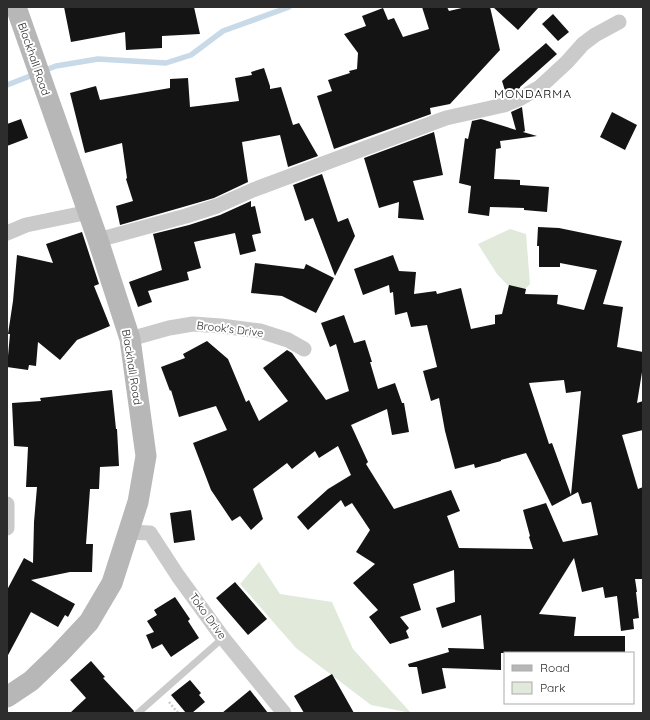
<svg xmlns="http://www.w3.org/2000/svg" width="650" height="720" viewBox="0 0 650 720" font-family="Quicksand,sans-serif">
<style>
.green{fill:#e1e9db}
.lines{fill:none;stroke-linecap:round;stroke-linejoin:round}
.stream{stroke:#c8d9e8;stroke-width:5.5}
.building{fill:#141414;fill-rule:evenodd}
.path{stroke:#cacaca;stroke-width:2.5;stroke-dasharray:2 2;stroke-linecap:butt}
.service{stroke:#cacaca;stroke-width:7}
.minor{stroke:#cacaca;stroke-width:15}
.secondary{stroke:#b7b7b7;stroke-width:21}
.labels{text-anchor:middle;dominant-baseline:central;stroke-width:4;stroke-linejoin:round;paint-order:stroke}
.street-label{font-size:11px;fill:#2d2d2d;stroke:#fff}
.neighbourhood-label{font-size:12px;letter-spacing:1px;fill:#000;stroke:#fff}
</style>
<rect width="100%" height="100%" fill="#fff"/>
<!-- green -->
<path class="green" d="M510 229 526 234 530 284 518 296 497 274 478 244Z
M259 562 280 594 332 602 353 649 411 713 371 705 296 648 240 584Z"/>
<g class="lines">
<!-- stream -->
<path class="stream" d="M7 85 56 66 98 59 166 63 191 55 223 31 289 7"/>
</g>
<!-- building -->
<path class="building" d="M64 7H194L200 34 162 36V48L126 50 125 32 71 42Z
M422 7H447L449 11 466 7H490L500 50 450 104 430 108 431 114 334 149 317 96 332 91 328 80 350 73 349 71 357 69 358 53 344 34 366 26 362 16 383 8 388 20 394 18 403 37 429 29Z
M493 7H539L518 30Z
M553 14 569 32 558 41 542 24Z
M546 43 557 54 520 87V88L506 94 502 81Z
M264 68 270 86V89L281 87 293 125 299 123 318 156 288 167 280 135 242 142 248 182 214 198 183 207 120 225 116 206 133 201 126 179 127 178 122 143 85 153 70 93 96 86 100 100 170 88V79L188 78 190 107 239 101 235 78 252 75 251 72Z
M522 107 525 131 523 132 537 136 500 141 501 148 496 149 494 179 520 180V185L549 187 547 212 524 210V208L490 207 489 216 468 213 471 186 459 183 465 138 468 139 472 121 481 119 516 130 511 112Z
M612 112 637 125 625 150 600 137Z
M21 119 28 138 7 146V124Z
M434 132 443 175 413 181 424 220 398 218 399 202 379 208 364 158Z
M322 174 338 222 348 218 355 236 335 276 313 218 305 221 293 185Z
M251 201V207L255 206 261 233 252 235 256 251 240 255 235 233 194 242 201 268 187 272 189 280 148 291 152 302 138 307 129 282 162 270 153 234 189 225 220 215Z
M538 227 559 228 622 241 603 304 623 307 617 347 643 352V366L637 403 643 401V430L622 435 638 489 643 487V579H635L637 592H636L639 618 633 619 634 629 621 631 617 596 605 598 603 587 582 592 574 558 539 614 576 617 574 636H625V653H501V670L442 668 446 688 422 694 417 667H409L408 664 449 652 448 648 484 649 481 615 442 628 436 608 455 602 454 570 413 584 421 610 400 617 409 628 406 631 409 638 390 644 369 617 378 610 353 583 375 564 356 552 370 530 352 503 345 507 341 500 308 530 297 517 328 489 351 475 338 446 319 458 315 451 292 469 287 463 253 489 263 519 251 530 240 516 232 521 211 490 193 443 227 430 216 406 179 417 171 390 170 391 161 367 185 358 183 354 207 341 228 359 246 402 249 400 259 421 288 401 263 368 287 350 292 353 326 400 349 391 336 344 330 347 321 323 344 315 354 343 365 340 372 362H370L378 389 395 383 402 403H404L409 432 392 435 387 409 351 425 368 462 366 464 394 509 451 490 460 511 447 516 459 548 533 549 529 537 530 536 523 510 546 503 563 542 598 535 591 502 582 504 578 492 552 506 526 453 501 460V461L475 468 474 464 455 469 445 431 439 398 431 401 423 371 437 367 427 325 411 327 407 312 395 315 393 292 390 293 389 285 363 295 354 269 393 255 399 271 416 272 414 294 436 291 437 294 461 288 471 329 495 324V315L502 314 509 285 526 289 525 294 558 295 557 304 584 310 597 270 560 263V267H539V246H537ZM564 380 566 393 581 391 571 495 552 443 549 444 529 383Z
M82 232 99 284 94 286 110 326 77 340 60 360 38 342 36 366 29 365 28 370 7 367 10 334H8L13 301 17 255 53 263 46 244Z
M255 263 304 269 306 264 334 278 316 313 282 296 251 293Z
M112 390 116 429H117L119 466 100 467 99 489H90L86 544H93L92 572H70L31 580 75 604 68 617 65 615 58 627 31 612 7 657V590L24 558 33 563 34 522 37 487H26L28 447 14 446 12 403 41 401 40 398Z
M191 510 195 540 174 543 170 513Z
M235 582 267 619 248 635 216 598Z
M175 597 190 619 188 621 199 638 171 657 162 644 152 649 146 635 154 632 147 621 157 615 154 610Z
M91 661 105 677 103 678 134 711 133 713H70L86 698 70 680Z
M332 674 354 713H304L294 696Z
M190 680 201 693 199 695 205 702 192 713H186L171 695Z
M250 690 268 713H222Z"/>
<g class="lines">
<!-- path -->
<path class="path" d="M169 702 178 713"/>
<!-- service -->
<path class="service" d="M138 713 223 638"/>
<!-- minor -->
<path class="minor" d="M7 233 26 225 89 212
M98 240 186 216 217 206 253 190 446 118 504 105 521 98 540 87 567 62 583 44 595 35 619 22
M130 339 169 328 193 324 221 326 260 331 288 340 304 349
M7 504V528
M128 532 150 533 178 576 223 638 284 713"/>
<!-- secondary -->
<path class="secondary" d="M7 697 31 681 59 654 89 622 112 583 138 502 146 456 130 339 98 240 16 7"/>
</g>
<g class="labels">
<!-- street labels -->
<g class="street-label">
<text transform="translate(34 59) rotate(71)">Blackhall Road</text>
<text transform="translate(230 329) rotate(7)">Brook's Drive</text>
<text transform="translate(132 367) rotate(81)">Blackhall Road</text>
<text transform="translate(208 616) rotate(54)">Toko Drive</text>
</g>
<!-- neighbourhood labels -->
<g class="neighbourhood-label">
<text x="533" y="93">MONDARMA</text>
</g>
</g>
<!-- border -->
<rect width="650" height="720" fill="none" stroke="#2d2d2d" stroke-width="16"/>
<!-- legend -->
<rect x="504" y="652" width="130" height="52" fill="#ffffff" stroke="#ababab"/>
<rect x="512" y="665" width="20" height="6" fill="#b7b7b7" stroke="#ababab"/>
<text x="540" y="672" font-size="12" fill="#2d2d2d">Road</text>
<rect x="512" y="682" width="20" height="12" fill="#e1e9db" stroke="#ababab"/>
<text x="540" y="692" font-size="12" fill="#2d2d2d">Park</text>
</svg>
